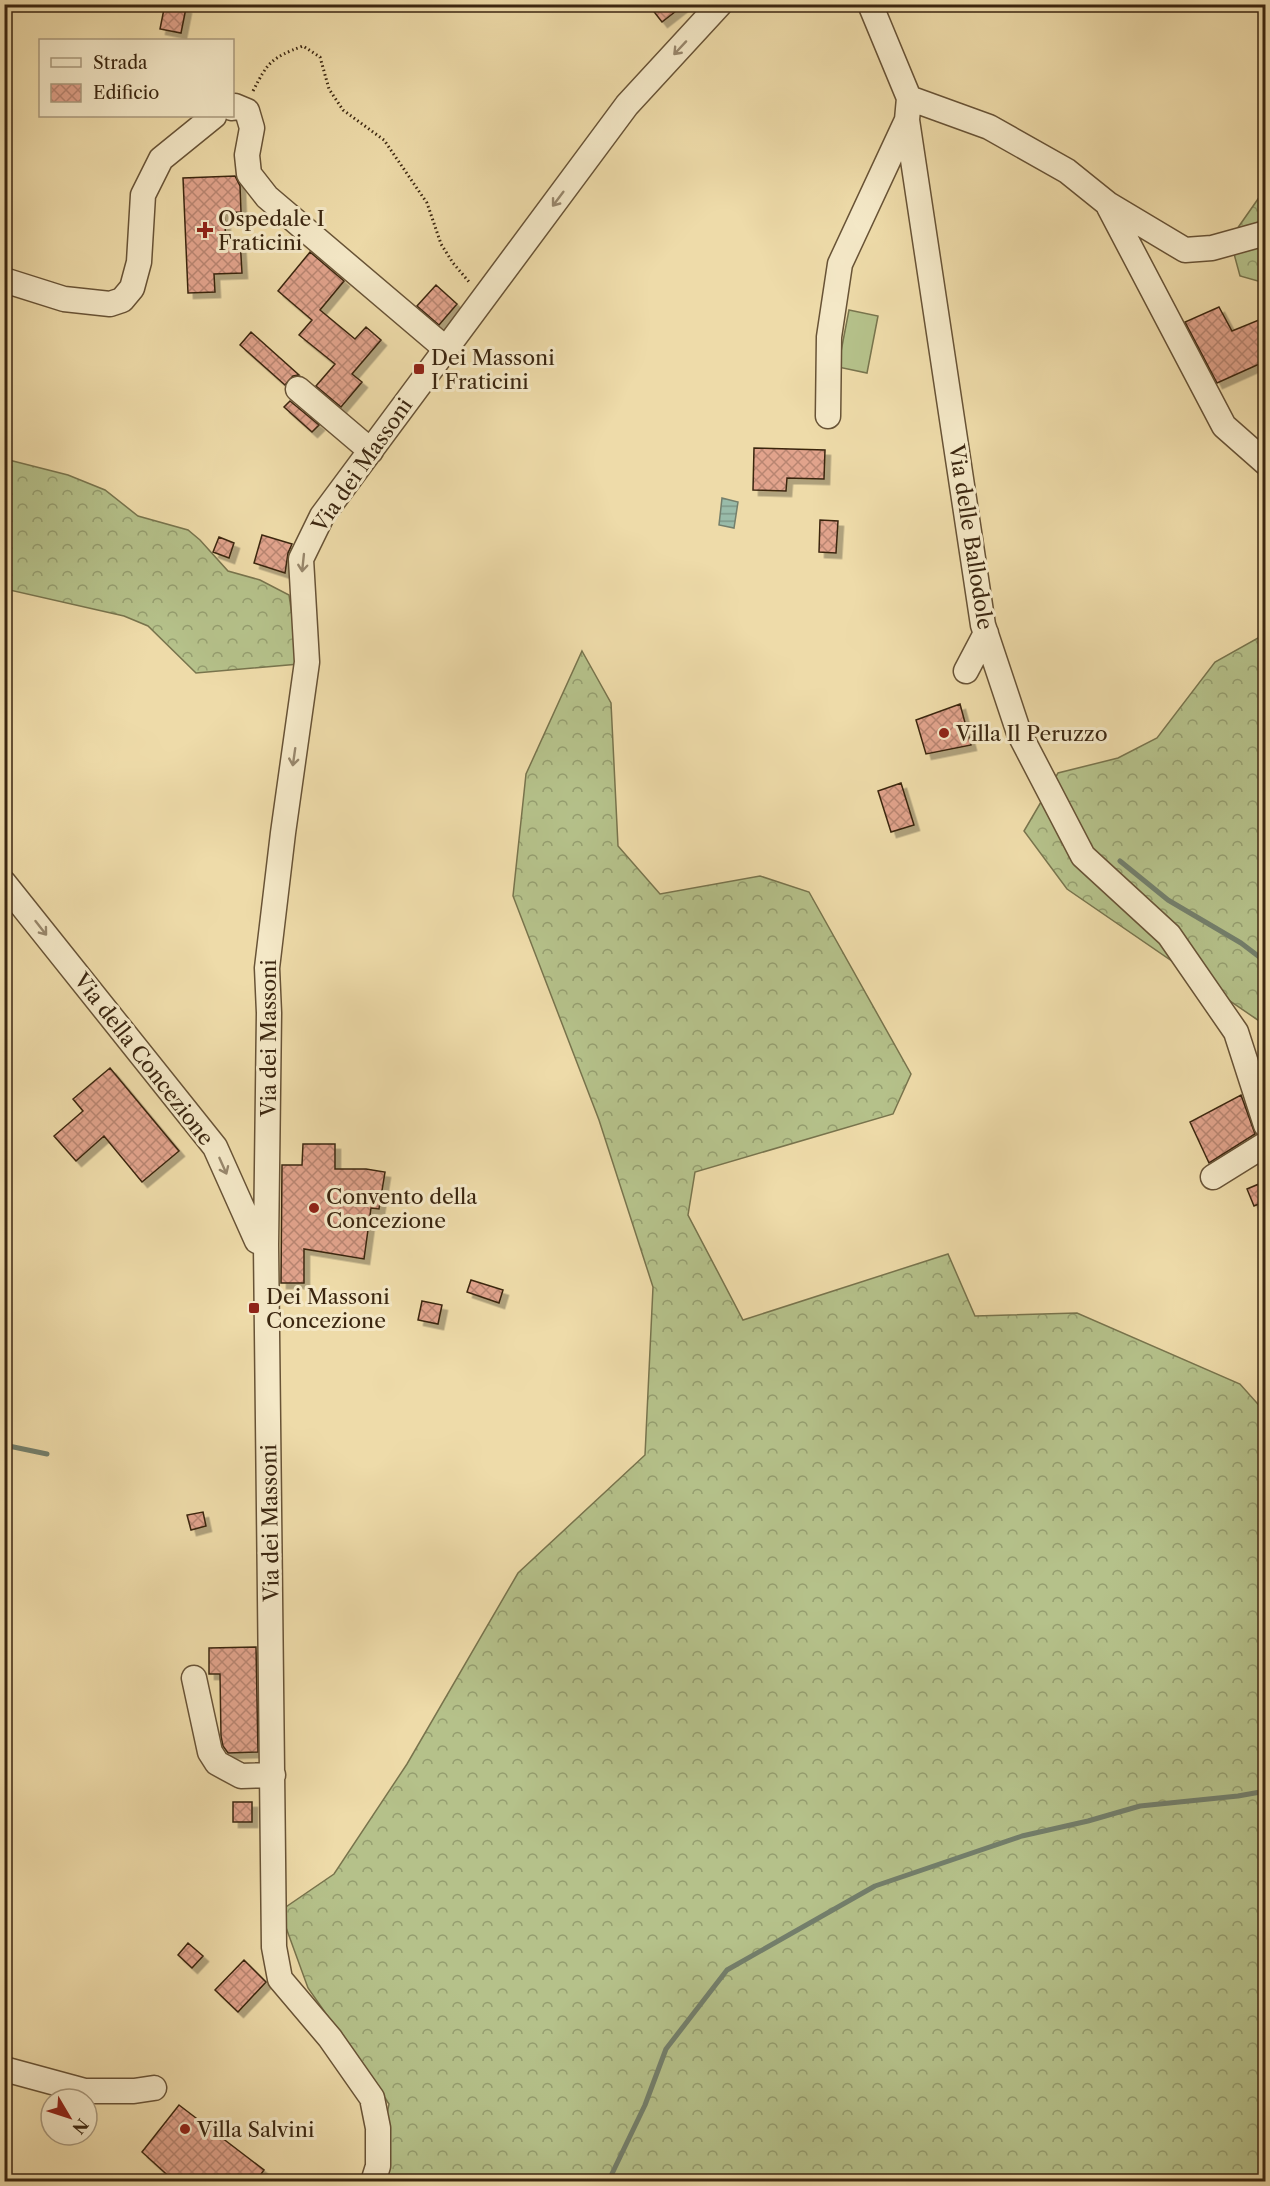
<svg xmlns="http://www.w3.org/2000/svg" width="1270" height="2186" viewBox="0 0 1270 2186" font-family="'Libre Caslon Text',serif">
<defs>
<pattern id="forest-crowns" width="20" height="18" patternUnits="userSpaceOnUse" patternTransform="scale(1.5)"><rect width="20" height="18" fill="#b5c18a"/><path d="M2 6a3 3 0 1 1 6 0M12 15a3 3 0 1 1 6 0" fill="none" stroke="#949d6f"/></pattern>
<pattern id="water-rules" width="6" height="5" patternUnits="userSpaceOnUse" patternTransform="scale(1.5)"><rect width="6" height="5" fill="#99bba9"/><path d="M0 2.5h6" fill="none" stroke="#7e9888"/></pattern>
<pattern id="building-cross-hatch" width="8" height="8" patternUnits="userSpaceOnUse" patternTransform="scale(1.5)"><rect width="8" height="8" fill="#e1a38c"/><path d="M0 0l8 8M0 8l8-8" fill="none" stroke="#b88571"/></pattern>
<filter id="shadow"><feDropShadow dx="5.5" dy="5.5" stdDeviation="0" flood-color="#0004"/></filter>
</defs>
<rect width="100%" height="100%" fill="#eedba9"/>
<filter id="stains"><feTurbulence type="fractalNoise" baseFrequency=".00333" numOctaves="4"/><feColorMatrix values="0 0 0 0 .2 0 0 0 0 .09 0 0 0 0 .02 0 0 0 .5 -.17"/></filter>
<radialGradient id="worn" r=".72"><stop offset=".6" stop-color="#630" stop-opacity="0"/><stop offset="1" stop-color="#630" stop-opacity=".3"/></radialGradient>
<path fill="#b5c18a" stroke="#78744d" stroke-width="1.5" d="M849,310l29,6 -11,57 -29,-6z"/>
<path fill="url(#forest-crowns)" stroke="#78744d" stroke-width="1.5" d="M1265,189v94l-25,-7 -10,-37z
M5,459l63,16 37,15 33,26 50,14 12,10 28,31 32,9 29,15 10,69 -103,9 -48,-47 -24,-10 -119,-27z
M1265,634v391l-198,-136 -43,-58 34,-58 60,-15 39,-20 58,-76z
M582,651l29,52 7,143 42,48 100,-18 49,16 102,182 -18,40 -198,58 -7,43 55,105 205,-66 27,62 102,-3 163,71 25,28v769h-891l15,-77 -81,-116 -28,-77 54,-37 73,-110 111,-191 127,-118 8,-168 -54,-167 -86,-224 13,-122z"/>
<path fill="url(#water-rules)" stroke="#737f6c" stroke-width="1.5" d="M722,498l16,4 -4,26 -15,-3z"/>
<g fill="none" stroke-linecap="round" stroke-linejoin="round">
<path stroke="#737f6c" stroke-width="5" d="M1120,861l48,39 73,43 25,19
M4,1445l43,9
M608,2182l37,-77 21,-56 61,-79 148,-84 147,-50 66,-15 52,-15 98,-10 28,-5"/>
</g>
<path fill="url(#building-cross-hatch)" stroke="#3b2610" stroke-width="1.5" filter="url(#shadow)" d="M165,4l21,4 -5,25 -21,-4z
M648,4h37l-23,18z
M235,176l5,10 1,26 -17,1 2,27 14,-1 2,34 -28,1 1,18 -27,1 -5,-115z
M310,252l34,29 -24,29 35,29 11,-12 15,13 -29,34 10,8 -21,25 -25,-21 19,-22 -36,-29 13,-15 -34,-29z
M436,285l21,19 -18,21 -22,-19z
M1219,307l13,24 34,-14v44l-49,22 -32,-61z
M251,332l48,43 -6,1 -8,9 -45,-40z
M290,401l29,24 -7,7 -28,-25z
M754,448l71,2 -1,29 -37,-1 -1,13 -33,-1z
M820,520l18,1 -2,32 -17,-1z
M262,535l30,9 -4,9 -3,20 -31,-10z
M219,537l15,6 -5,15 -16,-6z
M960,704l11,41 -45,9 -10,-34z
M901,783l13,42 -23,7 -13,-41z
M110,1068l69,83 -37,31 -38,-46 -28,25 -22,-25 29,-25 -10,-12z
M1241,1095l14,39 -46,29 -19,-41z
M303,1144h32v25h31l19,3 -6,37 -8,-1 -7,51 -60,-10v34h-23l1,-118h20z
M1266,1181v20l-12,5 -7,-17z
M471,1280l32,10 -4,13 -32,-11z
M422,1301l20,4 -4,19 -20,-4z
M203,1512l3,14 -15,4 -4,-15z
M256,1647l2,105 -30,1 -5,-7 -2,-10 -1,-62h-11v-26z
M233,1802h19v20h-19z
M188,1943l15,13 -11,12 -14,-13z
M244,1960l22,22 -28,30 -23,-22z
M179,2105l85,65 -8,11h-82l-32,-29z"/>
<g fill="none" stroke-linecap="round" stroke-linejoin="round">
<g stroke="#685336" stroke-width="27">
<path id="minor" d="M870,4l39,94 -2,22 76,505 36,108 64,123 86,79 67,97 30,93
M909,98l80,29 78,44 41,33 77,46 27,-2 54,-15
M232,108l3,-2 12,5 5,17 -5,27 2,19 18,23 179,152
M1109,207l115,219 42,37
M4,280l60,19 46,5 12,-4 10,-12 7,-26 4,-67 18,-36 53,-43
M298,389l73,62
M828,416l1,-79 11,-73 67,-144
M966,671l20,-38
M4,883l211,264 42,94 9,4
M1213,1177l53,-33
M194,1678l16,74 7,11 24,13 32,-1
M4,2069l81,22h49l20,-3
M373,2182l5,-16v-38l-6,-30 -42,-60 -50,-59 -6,-32 -8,-702 3,-232 -2,-45 16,-135 24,-171 -6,-103 21,-43 305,-411 93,-101"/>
</g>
<path stroke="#3b2610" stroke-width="3" stroke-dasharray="1.5 3" stroke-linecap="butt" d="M253,91c15,-29 18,-33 50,-45l17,11 9,32 14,21 41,30 43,63 14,41 12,19 17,20"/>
<use href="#minor" stroke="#f4e8c7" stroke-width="24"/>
</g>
<defs><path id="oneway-shaft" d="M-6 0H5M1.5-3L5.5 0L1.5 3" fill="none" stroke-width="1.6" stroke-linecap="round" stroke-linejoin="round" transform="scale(1.5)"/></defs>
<g stroke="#98876c">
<use href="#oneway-shaft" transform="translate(680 48) rotate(133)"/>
<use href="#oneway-shaft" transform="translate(558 199) rotate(127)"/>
<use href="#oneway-shaft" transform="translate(303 563) rotate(96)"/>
<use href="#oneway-shaft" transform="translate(294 757) rotate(98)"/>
<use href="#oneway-shaft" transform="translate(41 928) rotate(52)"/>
<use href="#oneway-shaft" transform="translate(223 1166) rotate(66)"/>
</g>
<g fill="#8f2418" stroke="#f4e8c7" stroke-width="2">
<path d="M202 221h6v6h6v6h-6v6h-6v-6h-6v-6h6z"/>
<rect x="413" y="363" width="12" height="12" rx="3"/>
<circle cx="944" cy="733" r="6"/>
<circle cx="314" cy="1208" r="6"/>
<rect x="248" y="1302" width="12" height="12" rx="3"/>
<circle cx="185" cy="2129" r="6"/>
</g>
<g text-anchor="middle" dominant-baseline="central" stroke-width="6" stroke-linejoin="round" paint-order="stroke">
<g font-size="21" fill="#3b2610" stroke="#f4e8c7" text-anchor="start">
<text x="218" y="218">Ospedale I<tspan x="218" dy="24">Fraticini</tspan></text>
<text x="431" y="357">Dei Massoni<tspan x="431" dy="24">I Fraticini</tspan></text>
<text x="956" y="733">Villa Il Peruzzo</text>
<text x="326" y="1196">Convento della<tspan x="326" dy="24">Concezione</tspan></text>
<text x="266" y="1296">Dei Massoni<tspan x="266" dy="24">Concezione</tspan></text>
<text x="197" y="2129">Villa Salvini</text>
</g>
<g font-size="21" fill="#3b2610" stroke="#f4e8c7">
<text transform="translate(362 465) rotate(-55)">Via dei Massoni</text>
<text transform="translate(971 537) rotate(81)">Via delle Ballodole</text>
<text transform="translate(268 1038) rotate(-90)">Via dei Massoni</text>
<text transform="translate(144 1059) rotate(52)">Via della Concezione</text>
<text transform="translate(270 1523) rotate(-91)">Via dei Massoni</text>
</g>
</g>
<rect width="1270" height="2186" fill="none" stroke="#eedba9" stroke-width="24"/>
<rect x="6" y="6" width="1258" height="2174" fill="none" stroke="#3b2610" stroke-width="3"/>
<rect x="12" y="12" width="1246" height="2162" fill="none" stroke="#3b2610" stroke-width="1.5"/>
<rect x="39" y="39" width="195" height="78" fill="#f4e8c7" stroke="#aa9a7e" stroke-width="1.5"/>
<rect x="51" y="58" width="30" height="9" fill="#f4e8c7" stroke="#aa9a7e" stroke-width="1.5"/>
<text x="93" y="69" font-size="18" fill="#3b2610">Strada</text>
<rect x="51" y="84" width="30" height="18" fill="url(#building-cross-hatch)" stroke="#aa9a7e" stroke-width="1.5"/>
<text x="93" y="99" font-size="18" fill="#3b2610">Edificio</text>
<g transform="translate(69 2117) rotate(129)"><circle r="28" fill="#f4e8c7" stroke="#aa9a7e" stroke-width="1.5"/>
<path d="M0-4.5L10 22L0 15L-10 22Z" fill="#8f2418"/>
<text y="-9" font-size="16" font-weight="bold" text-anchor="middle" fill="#3b2610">N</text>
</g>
<rect width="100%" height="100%" filter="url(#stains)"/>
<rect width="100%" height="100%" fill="url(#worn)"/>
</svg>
